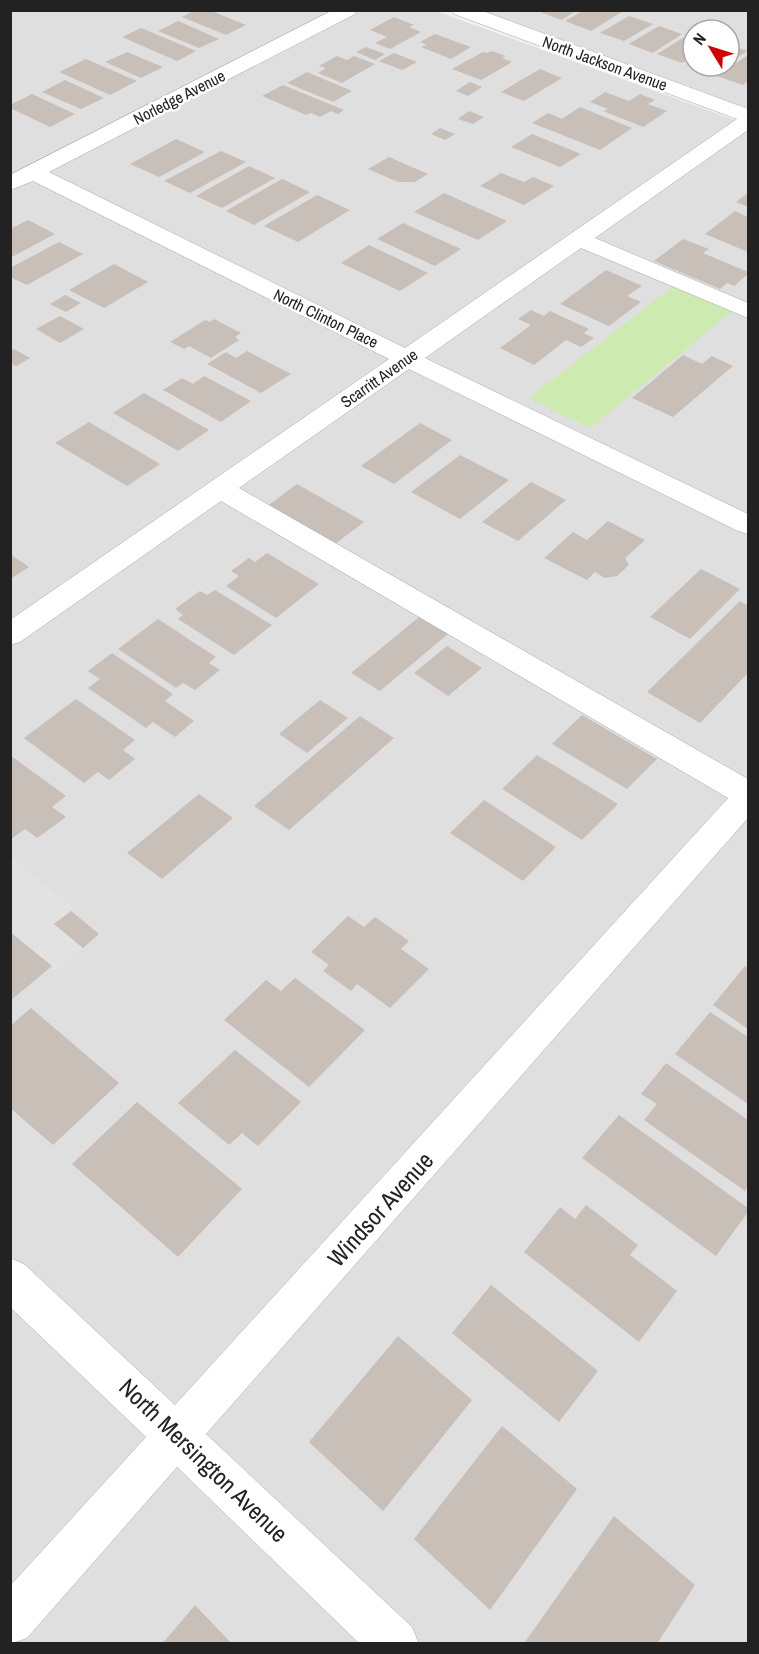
<svg xmlns="http://www.w3.org/2000/svg" width="759" height="1654" viewBox="0 0 759 1654" font-family="'Archivo Narrow',sans-serif">
<rect width="100%" height="100%" fill="#f2efe9"/>
<path fill="#e0dfdf" fill-rule="evenodd" d="M11,11h425l312,114v1518l-737,1z
M479,11h269v97zM693,30h36v36h-36z"/>
<path fill="#cdebb0" d="M676,284l59,25 -145,119 -61,-30z"/>
<path fill="#e2e2e2" d="M10,857l64,51 -20,16 29,24 -27,22 -45,-38z"/>
<path fill="#c7bfb8" d="M195,10h14l37,15 -20,10 -44,-18z
M542,10h35l-15,10 -22,-8z
M584,10h41l-34,21 -26,-10z
M629,16l24,8 -29,17 -24,-8z
M394,17l20,8 -5,2 12,5 -31,17 -15,-6 12,-6 -17,-7z
M178,21l41,18 -20,9 -41,-17z
M659,26l23,8 -29,19 -24,-9z
M141,28l55,23 -19,10 -55,-24z
M435,34l36,13 -20,12 -30,-12 6,-2 -7,-3z
M686,36l7,2v18l-11,7 -25,-9z
M729,44l18,7 -18,12z
M366,47l19,7 -10,6 -19,-8z
M492,51l14,5 -4,2 10,4 -31,18 -29,-11 31,-17 4,1z
M127,52l36,15 -22,11 -36,-16z
M394,53l23,9 -15,8 -23,-9z
M748,55v26l-5,4 -26,-9z
M337,56l10,4 7,-4 21,8 -33,19 -24,-10 8,-5 -7,-2z
M86,59l51,22 -27,14 -51,-23z
M693,62v4h31l-12,8 -25,-9z
M540,69l22,9 -38,23 -23,-9z
M307,72l45,19 -19,11 -46,-19z
M65,80l39,18 -23,11 -39,-17z
M470,82l12,5 -14,9 -12,-5z
M283,85l61,25 -6,4 -7,-3 -11,6 -9,-4 -5,2 -44,-19z
M605,92l24,9 11,-7 15,6 -7,4 19,7 -24,16 -40,-16 5,-2 -18,-7z
M32,94l43,20 -25,13 -40,-19v-3z
M580,107l52,21 -32,22 -68,-27 16,-10 14,6z
M469,111l15,6 -11,7 -15,-5z
M440,128l15,6 -10,6 -14,-6z
M532,134l49,20 -21,13 -49,-20z
M176,139l29,13 -46,25 -29,-13z
M221,151l25,11 -56,31 -26,-12z
M389,157l39,17 -13,8h-17l-30,-13z
M249,166l26,12 -53,30 -26,-12z
M501,173l23,9 9,-5 21,9 -30,19 -44,-19z
M282,179l28,13 -56,33 -28,-14z
M444,193l63,28 -29,19 -64,-28z
M748,193v14l-12,-5z
M317,195l33,15 -52,32 -34,-16z
M735,211l13,6v35l-43,-18z
M28,220l27,14 -45,24v-29z
M403,223l58,26 -26,17 -58,-27z
M683,239l26,10 -6,4 45,19v2l-14,12 -7,-3 -7,6 -66,-28z
M59,242l24,12 -56,31 -17,-8v-9z
M369,245l59,28 -28,18 -59,-28z
M114,264l34,18 -44,26 -35,-18z
M606,270l36,16 -15,10 14,6 -32,24 -49,-22z
M65,295l16,8 -15,9 -16,-8z
M531,310l13,6 6,-5 39,18 -5,4 10,5 -13,9 -15,-7 -32,25 -34,-17 31,-23 -13,-6z
M60,316l24,13 -24,14 -24,-14z
M214,319l27,14 -6,4 4,3 -28,18 -22,-12 -5,3 -14,-7 35,-22 5,2z
M14,349l16,9 -14,8 -6,-3v-12z
M247,351l44,23 -30,19 -54,-29 19,-12 10,6z
M683,355l19,9 10,-8 21,10 -60,51 -41,-19z
M204,376l47,25 -30,21 -58,-32 19,-12 11,6z
M144,393l65,37 -31,21 -65,-38z
M89,422l71,42 -33,22 -72,-43z
M420,423l32,17 -58,44 -33,-18z
M460,455l49,25 -49,39 -49,-27z
M531,482l35,18 -48,41 -36,-19z
M297,484l67,38 -29,22 -66,-39z
M608,521l37,19 -20,18 4,7 -12,11 -12,2 -10,-6 -8,8 -43,-22 29,-26 14,8z
M267,553l52,31 -43,34 -50,-32 13,-10 -8,-5 18,-13 6,4z
M10,554l19,13 -19,12z
M701,569l39,20 -50,50 -40,-22z
M215,590l57,35 -38,30 -56,-36 5,-4 -8,-6 25,-18 7,4z
M740,601l8,5v67l-48,50 -53,-31z
M419,617l29,17 -68,57 -29,-18z
M158,619l58,38 -7,6 11,7 -25,20 -12,-7 -7,5 -58,-39z
M447,646l35,22 -34,28 -34,-23z
M112,653l61,41 -8,7 29,20 -19,16 -22,-15 -7,6 -58,-40 12,-9 -12,-8z
M76,699l59,41 -12,10 12,9 -26,21 -11,-8 -14,11 -60,-45z
M320,700l28,18 -41,35 -28,-19z
M582,715l75,44 -30,30 -75,-45z
M360,716l34,22 -105,92 -35,-24z
M10,755l56,41 -14,11 14,10 -29,21 -12,-9 -15,11z
M537,755l81,49 -36,36 -80,-51z
M199,794l34,24 -71,61 -35,-26z
M484,800l72,47 -33,34 -73,-48z
M71,911l28,23 -16,14 -29,-24z
M348,916l16,11 11,-10 34,24 -8,8 28,20 -39,39 -33,-24 -6,7 -28,-20 6,-6 -18,-13z
M10,932l42,34 -42,35z
M745,966l3,2v61l-35,-24z
M295,978l70,52 -56,57 -85,-67 42,-40 15,11z
M31,1008l88,75 -66,62 -43,-37v-82z
M710,1012l38,25v67l-73,-50z
M235,1050l66,52 -43,44 -16,-13 -13,12 -51,-42z
M666,1063l82,57v66l-3,5 -101,-71 13,-16 -16,-10z
M137,1102l105,87 -64,68 -106,-93z
M619,1115l129,93v4l-32,44 -134,-98z
M586,1205l52,40 -8,10 47,36 -38,51 -115,-90 36,-45 15,12z
M491,1285l107,86 -39,51 -107,-89z
M398,1336l74,64 -89,111 -74,-69z
M502,1426l75,63 -87,121 -76,-71z
M614,1516l81,69 -38,59h-130l-2,-2z
M195,1605l37,39h-70z"/>
<g fill="none" stroke-linecap="round" stroke-linejoin="round">
<g stroke="#a9a9a9" stroke-width="1">
<path id="minor" d="M333,10h24l-2,4 -306,158 356,176 332,-229 -283,-105 -2,-4h28l268,99v21l-153,108 153,65v15l-167,-70 -156,110 323,156v20l-10,-3 -329,-162 -170,119 509,291v39l-542,616 206,193 7,17h-59l-183,-177 -150,171 -17,6v-58l136,-149 -136,-130v-49l14,6 151,141 553,-607 -507,-297 -201,141 -10,3v-25l379,-261 -356,-178 -23,9v-15z"/>
</g>
<use href="#minor" fill="#fff" fill-rule="evenodd"/>
</g>
<g text-anchor="middle" dominant-baseline="central" stroke-width="5" stroke-linejoin="round" paint-order="stroke">
<g font-size="16" fill="#222" stroke="#fff">
<text transform="translate(605 63) rotate(20)">North Jackson Avenue</text>
<text transform="translate(179 97) rotate(-27)">Norledge Avenue</text>
<text transform="translate(326 318) rotate(26)">North Clinton Place</text>
<text transform="translate(379 378) rotate(-35)">Scarritt Avenue</text>
</g>
<g font-size="24" fill="#222" stroke="#fff">
<text transform="translate(380 1209) rotate(-48)">Windsor Avenue</text>
<text transform="translate(204 1460) rotate(44)">North Mersington Avenue</text>
</g>
</g>
<rect width="759" height="1654" fill="none" stroke="#222222" stroke-width="24"/>
<g transform="translate(711 48) rotate(308)"><circle r="28" fill="#ffffff" stroke="#a7a7a7" stroke-width="1.5"/>
<path d="M0-4.5L10 22L0 15L-10 22Z" fill="#d40000"/>
<text y="-9" font-size="16" font-weight="bold" text-anchor="middle" fill="#222222">N</text>
</g>
</svg>
